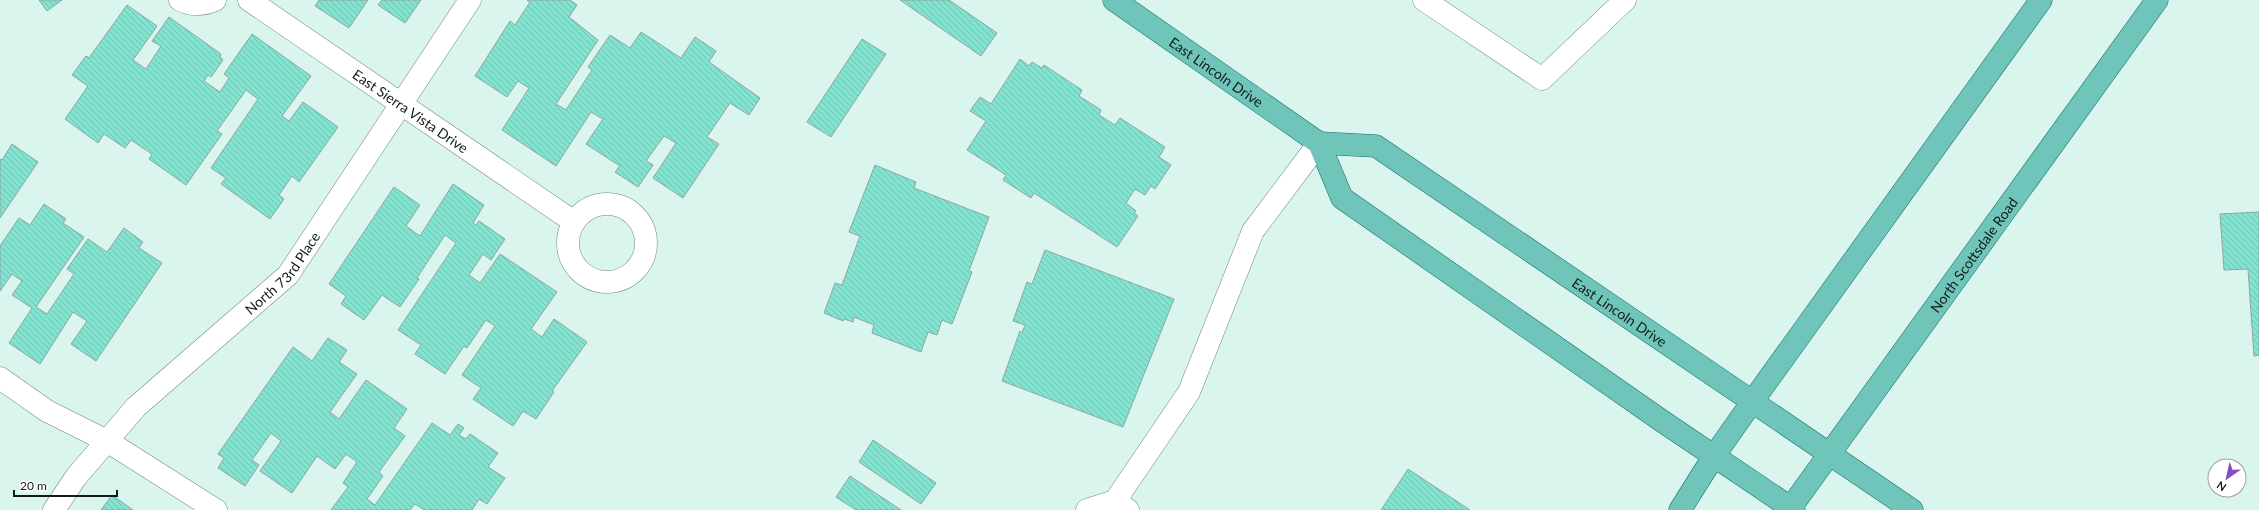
<svg xmlns="http://www.w3.org/2000/svg" width="2259" height="510" viewBox="0 0 2259 510" font-family="Lato,sans-serif">
<defs>
<pattern id="building-back-hatch" width="6" height="6" patternUnits="userSpaceOnUse"><rect width="6" height="6" fill="#80e4d1"/><path d="M-1 5l2 2M0 0l6 6M5-1l2 2" fill="none" stroke="#6ec3b3"/></pattern>
</defs>
<rect width="100%" height="100%" fill="#daf4ee"/>
<path fill="url(#building-back-hatch)" stroke="#8ea6a1" d="M39,0h23l-15,11z
M319,0h49l-19,28 -34,-22z
M382,0h39l-16,23 -27,-18z
M527,0h43l7,5 -8,12 29,23 -42,64 10,6 26,-40 -4,-3 22,-32 20,13 11,-16 40,26 14,-21 21,14 -7,11 51,36 -11,17 -19,-12 -23,34 12,7 -36,54 -30,-20 23,-35 -12,-7 -18,25 7,4 -15,22 -23,-15 5,-6 -34,-22 17,-25 -12,-7 -35,54 -54,-36 27,-42 -11,-7 -11,16 -32,-21 35,-55 5,4 15,-23z
M900,0h49l48,33 -16,23z
M127,5l30,21 -24,34 13,9 15,-23 -9,-5 17,-24 52,37 -1,3 3,3 -12,17 -3,-2 -4,6 16,11 9,-14 -5,-4 28,-40 59,42 -29,40 7,5 14,-19 35,25 -39,55 -7,-6 -13,19 5,4 -14,20 -49,-35 5,-6 -15,-10 47,-69 -12,-9 -29,41 5,3 -36,51 -37,-26 3,-5 -21,-14 -6,8 -21,-14 -6,9 -33,-24 23,-33 -16,-11 14,-19 3,2z
M862,39l24,15 -55,83 -24,-15z
M1020,59l9,7 3,-4 10,6 2,-3 38,25 -3,6 22,14 -2,5 16,10 5,-7 45,29 -6,10 12,8 -16,24 -4,-3 -6,9 -10,-6 -9,14 10,8 -2,2 4,3 -21,31 -83,-54 -3,5 -28,-18 3,-5 -39,-25 19,-29 -16,-10 10,-14 11,7z
M12,144l26,18 -38,56v-59l2,1z
M875,165l41,17 -2,6 75,29 -20,54 3,1 -20,52 -10,-4 -5,15 -9,-3 -7,20 -49,-19 2,-8 -20,-8 -1,5 -9,-3 -1,2 -19,-8 11,-30 7,2 18,-49 -11,-4z
M453,184l31,21 -11,18 3,2 3,-4 26,18 -14,21 -8,-6 -14,21 11,8 20,-29 57,38 -26,37 11,8 12,-18 33,23 -35,49 2,1 -18,27 -13,-8 -10,15 -40,-27 8,-11 -19,-13 33,-49 -9,-6 -19,28 -3,-2 -19,28 -30,-20 6,-9 -23,-15 58,-87 -11,-8 -28,43 2,1 -19,28 -18,-12 -18,25 -23,-16 5,-8 -17,-12 65,-97 26,18 -14,21 14,10z
M44,204l22,15 -3,4 21,14 -48,70 11,7 27,-40 -7,-5 21,-30 19,13 17,-24 19,14 -4,6 23,15 -66,98 -25,-17 16,-23 -14,-9 -33,52 -31,-21 23,-35 -20,-13 10,-14 -10,-7 -12,17v-45l19,-28 11,7z
M2259,212v143l-5,1 -6,-87 -24,1 -4,-56z
M1045,250l129,49 -51,128 -121,-46 18,-50 2,2 3,-8 -12,-4 14,-39 5,2z
M328,338l19,12 -8,12 18,12 -27,38 9,7 27,-39 41,29 -13,19 11,8 -26,36 4,4 -16,23 8,6 57,-82 18,12 8,-11 6,4 -5,7 7,4 4,-5 28,19 -10,14 17,11 -18,26 -8,-5 -7,11h-48l-9,-6 -5,6h-79l17,-23 -5,-4 14,-21 -11,-8 -11,15 -18,-13 -25,37 -32,-22 21,-30 -10,-8 -19,27 7,5 -14,21 -27,-18 6,-10 -6,-4 75,-107 19,14z
M873,440l63,43 -15,21 -62,-42z
M1408,469l62,41h-89z
M850,476l51,34h-45l-20,-13z
M112,495l21,15h-32z"/>
<g fill="none" stroke-linecap="round" stroke-linejoin="round">
<g stroke="#728a85" stroke-width="23">
<g id="minor">
<path d="M180,0c11,6 25,5 35,0"/>
<path id="s1" d="M249,0l325,222"/>
<path d="M1424,0l118,79 83,-79"/>
<circle cx="607" cy="243" r="39"/>
<path d="M0,378l47,33 60,30 109,69"/>
<path id="s2" d="M54,510l22,-33 60,-70 152,-132 182,-275"/>
<path d="M1087,510l28,-9 1,9"/>
<path d="M1128,510l-13,-9 74,-109 64,-161 66,-88"/>
</g>
</g>
<g stroke="#107064" stroke-width="23">
<g id="major">
<path id="s3" d="M1114,0l205,143 23,55 320,223 132,89"/>
<path id="s4" d="M1319,143l57,3 536,364"/>
<path d="M1680,510l34,-54 38,-54 289,-402"/>
<path id="s5" d="M1789,510l368,-510"/>
</g>
</g>
<use href="#minor" stroke="#fff" stroke-width="22"/>
<use href="#major" stroke="#70c5ba" stroke-width="22"/>
</g>
<g text-anchor="middle" dominant-baseline="central" stroke-width="3" stroke-linejoin="round" paint-order="stroke">
<g font-size="14" fill="#111b19" stroke="#fff">
<text stroke="none"><textPath href="#s3" startOffset="125">East Lincoln Drive</textPath></text>
<text stroke="none"><textPath href="#s1" startOffset="196">East Sierra Vista Drive</textPath></text>
<text stroke="none"><textPath href="#s5" startOffset="315">North Scottsdale Road</textPath></text>
<text stroke="none"><textPath href="#s2" startOffset="331">North 73rd Place</textPath></text>
<text stroke="none"><textPath href="#s4" startOffset="352">East Lincoln Drive</textPath></text>
</g>
</g>
<g transform="translate(2227 478) rotate(214)"><circle r="19" fill="#ffffff" stroke="#a0a4a3"/>
<path d="M0-3L7 15L0 10L-7 15Z" fill="#894cc2"/>
<text y="-6" font-size="11" font-weight="bold" text-anchor="middle" fill="#111b19">N</text>
</g>
<path d="M14 490v6h103v-6" fill="none" stroke="#111b19" stroke-width="2"/>
<text x="20" y="490" font-size="12" fill="#111b19" stroke="#ffffff" stroke-width="3" paint-order="stroke">20 m</text>
</svg>
